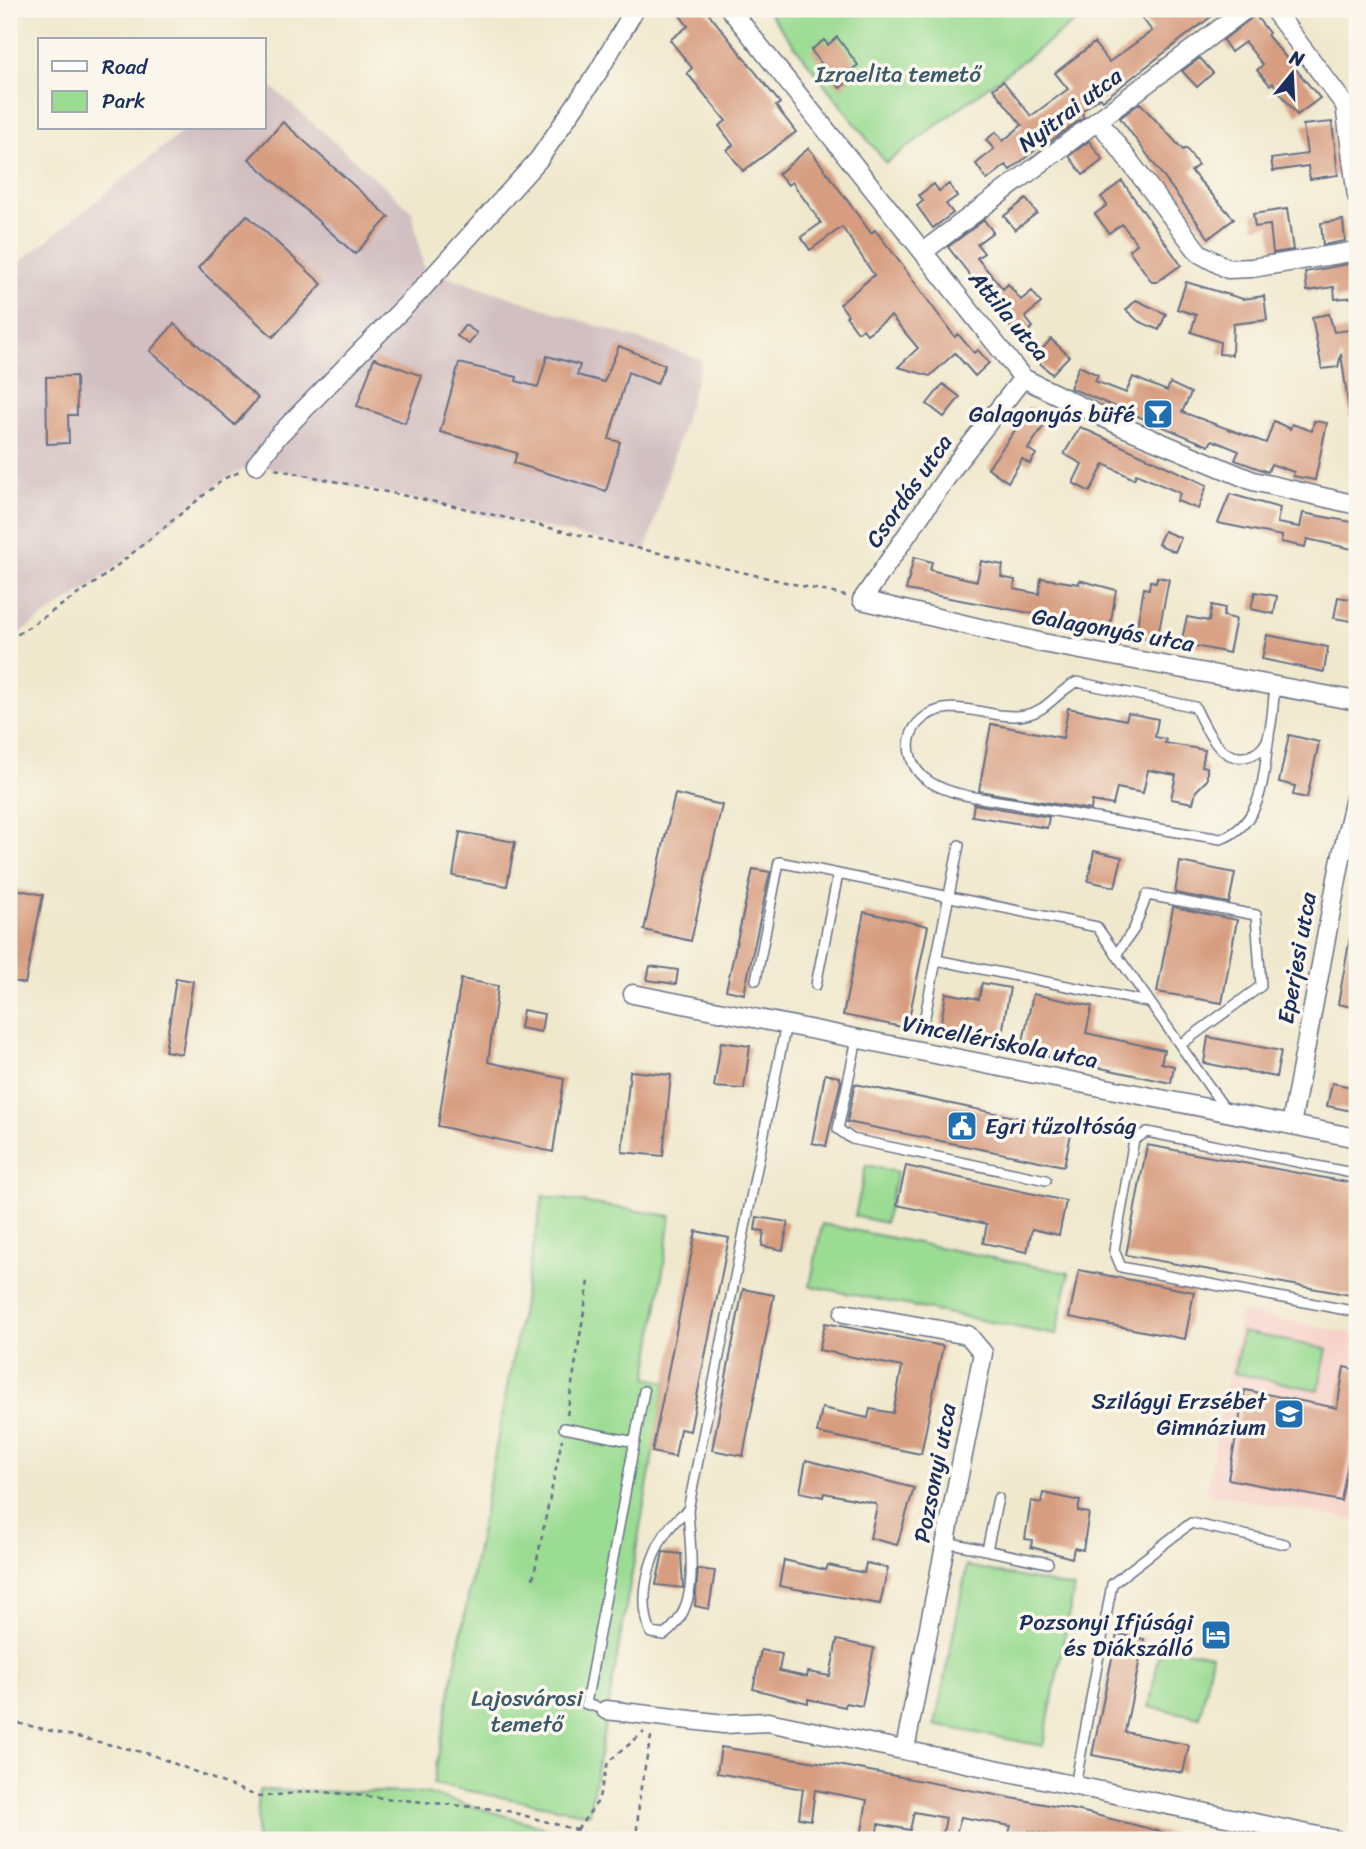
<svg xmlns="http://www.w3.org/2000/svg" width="1366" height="1849" viewBox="0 0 1366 1849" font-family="Sriracha,sans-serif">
<rect width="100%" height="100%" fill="#fbf7ec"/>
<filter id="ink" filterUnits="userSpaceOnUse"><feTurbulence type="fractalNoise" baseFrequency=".0143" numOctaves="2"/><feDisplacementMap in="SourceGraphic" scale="14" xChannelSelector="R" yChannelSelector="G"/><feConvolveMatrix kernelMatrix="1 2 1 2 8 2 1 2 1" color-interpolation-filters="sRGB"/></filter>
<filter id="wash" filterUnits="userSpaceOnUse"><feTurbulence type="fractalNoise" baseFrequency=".00686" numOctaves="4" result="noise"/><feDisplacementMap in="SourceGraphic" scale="28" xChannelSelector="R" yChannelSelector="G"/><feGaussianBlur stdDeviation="1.57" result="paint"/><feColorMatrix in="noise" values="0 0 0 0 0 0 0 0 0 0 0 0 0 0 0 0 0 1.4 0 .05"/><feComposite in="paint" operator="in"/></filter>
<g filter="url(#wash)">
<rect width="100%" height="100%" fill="#f0e8cd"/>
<path fill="#f7d1c9" d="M1241,1312l116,22v187l-151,-28z"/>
<path fill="#d2bfc1" d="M273,88l139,123 12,58 278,91 -56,190 -390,-85 -31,13 -127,103 -89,59v-369l178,-143h77v-39z"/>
<path fill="#9bdc93" stroke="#5b8678" stroke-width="2" d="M766,9h326l-206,154z
M866,1165l31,7 -12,51 -30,-7z
M543,1196l128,20 -24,162 19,4 -77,432 -156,-30z
M822,1224l247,49 -13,62 -246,-49z
M1242,1332l85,17 -9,41 -84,-17z
M967,1566l107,22 -31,158 -108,-21z
M1161,1645l51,10 -12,62 -51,-10z
M259,1790l167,3 163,47h-333z"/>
<g id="blocks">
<path fill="#d79d80" d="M675,9h30l75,94 -4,3 20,26 -53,39 -16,-21 6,-5 -14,-19 7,-5 -39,-48 5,-5 -22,-28 18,-14z
M1135,9h32l6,7 10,-7h38l-118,91 -3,-3 -19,15 3,5 -36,26 -1,-2 -37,29 -4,-5 -19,15 -11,-16 18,-15 -8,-9 10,-8 7,9 19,-16 -29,-36 10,-8 28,35 37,-27 -13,-16 39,-30 15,19 43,-31z
M1255,15l14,18 -2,2 53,63 -23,17 -24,-32 -3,2 -13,-15 6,-5 -18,-23 -14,10 -8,-12z
M837,37l21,28 -8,6 5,5 -15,12 -29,-38 13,-10 4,5z
M1200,58l13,15 -16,14 -15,-16z
M1140,103l43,47 3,-2 12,17 -7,6 43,48 -25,19 -89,-120z
M283,122l106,95 -34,37 -106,-95z
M1332,122l6,53 -28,4 -2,-13 -35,5 -2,-12 36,-5 -4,-29z
M1089,141l14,19 -20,15 -14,-19z
M809,148l62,85 4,-3 15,19 65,88 3,-3 16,19 4,-3 11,13 -14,13 -20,-23 -25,23 -32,-9 20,-19 -27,-32 -24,18 -4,-5 -5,3 -12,-16 2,-1 -8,-11 34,-29 -32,-48 -32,23 -9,-13 20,-14 -29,-41 -4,3 -10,-11z
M1122,181l59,84 -24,17h-5l-23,-32 8,-6 -15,-20 -13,9 -14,-19 12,-9 -6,-8z
M934,184l5,7 10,-7 8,12 -11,8 7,9 -20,15 -16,-22 6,-5 -4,-6z
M1026,199l11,14 -22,17 -11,-14z
M1287,209l6,41 -20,3 -3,-28 -15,2 -2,-13z
M247,215l75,69 -49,53 -75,-69z
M984,220l9,12 -16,12 7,9 -7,5 26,31 5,-5 13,16 11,-9 9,12 -16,14 8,10 -14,11 -71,-91z
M1343,220l2,21 -22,4 -2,-22z
M1348,264l4,3 4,30 -21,2 -1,-12 -27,4 -2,-19z
M1186,282l57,17 21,-3 3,24 -34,4 -1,31 -13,-1 1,-12 -29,-10 5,-17 -19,-6z
M1136,300l30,14 -7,16 -21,-9 -12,-11z
M1329,314l5,18 23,-3v87l-7,1 -9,-63 -3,13 -16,2 -10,-52z
M174,324l84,74 -23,27 -85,-74z
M465,325l12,8 -8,11 -12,-8z
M1051,339l18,17 -17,18 -18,-16z
M619,346l46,19 -8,19 -29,-12 -19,67 11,3 -14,49 -92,-28 3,-10 -77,-21 19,-69 58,14 -1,4 22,6 9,-31 33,9 -3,10 27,7z
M374,358l48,18 -17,47 -48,-17z
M1079,366l19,9 -3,6 31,12 7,-16 34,14 3,-8 21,10 -9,19 84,31 8,-22 16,8 2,-5 20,7 2,-10 13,2 -12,57 -22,-4 1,-4 -23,-8 -3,8 -33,-12 4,-9 -27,-11 -3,6 -139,-58z
M76,376l1,39h-9l1,28 -22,1 -1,-67z
M943,384l17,13 -16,20 -17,-13z
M1032,407l17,11 -21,31 8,5 -6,10 -8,-5 -14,23 -20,-14z
M1080,427l127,58 -9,24 -21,-8 3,-8 -44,-19 -2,5 -30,-15 -14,28 -17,-9 9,-19 -18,-10z
M1230,494l50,14 -3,15 23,4 3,-14 54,10v27l-50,-11 -2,8 -24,-5 1,-6 -64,-13z
M1164,531l17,7 -6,14 -17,-8z
M914,557l18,5 -2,8 47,11 4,-20 22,4 -2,12 14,3 -1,9 25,5 2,-16 38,6v-4l37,10 -6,38 -204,-38z
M1157,577l12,2 -12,62 -22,-4 9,-49 5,1 1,-8 6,1z
M1255,592l22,4 -3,18 -23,-5z
M1338,597l19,3v22l-23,-4z
M1212,605l13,3 -2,8 13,3 -7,34 -48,-10 6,-26 22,4z
M1267,635l61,12 -4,25 -62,-13z
M1068,708l58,12 2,-7 30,6 -3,18 11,2 -1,4 40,7 -3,16 5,1v13l-11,11 -3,12 -22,-4 5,-24 -28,-5 -5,23 -26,-5 -4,17 -21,-4 -1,9 -112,-19 12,-67 72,14z
M1289,735l30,7 -12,56 -14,-3 2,-9 -16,-4z
M675,794l47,11 -31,136 -47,-11z
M974,804l75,13 -2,11 -75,-12z
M460,832l55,10 -8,44 -54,-10z
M1094,851l28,6 -7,30 -27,-6z
M1180,862l55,11 -6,30 -54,-10z
M753,869l17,3 -26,122 -18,-4z
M16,889l27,6 -18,89 -16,-4v-57z
M1173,907l64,13 -15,83 -65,-11z
M864,912l64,14 -21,102 -64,-13z
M1351,932h6v76l-19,-4z
M650,966l28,4 -2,14 -29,-4z
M176,978l17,3 -11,73 -17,-3z
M461,979l37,7 -10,76 76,17 -11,73 -115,-26z
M982,983l28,5 -10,57 -61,-12 7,-40 33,6z
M1033,994l59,12 -6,27 78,17 -3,13 13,3 -3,17 -150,-32z
M523,1010l21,4 -3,18 -21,-4z
M1208,1037l73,14 -5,26 -72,-14z
M721,1042l29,4 -6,43 -30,-2z
M630,1071l41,4 -8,81 -41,-4z
M825,1074l14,3 2,4 -15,65 -14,-3z
M1332,1083l25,5v24l-30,-6z
M855,1084l217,45 -8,37 -217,-44z
M1147,1145l210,39 -1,112 -230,-41z
M906,1166l160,35 -7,34 -27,-6 -5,23 -44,-9 4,-19 -90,-19z
M757,1217l31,5 -5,28 -21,-4 2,-15 -9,-1z
M696,1231l33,7 -39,193 -10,-2 -5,28 -23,-5z
M1079,1270l115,22 -9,47 -116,-22z
M743,1289l31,6 -31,161 -31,-6z
M825,1323l118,23 -22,108 -104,-21 5,-25 46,10 2,-9 23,4 9,-46 -83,-17z
M1344,1367l13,3v43l-16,88 -113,-22 17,-89 92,18z
M806,1460l108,28 -17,57 -27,-7 7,-32 -3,-3 -50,-10 -1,4 -23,-5z
M1043,1493l37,8 -2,10 11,2 -6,37 -9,-2 -2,10 -41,-11 1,-7 -7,-1 6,-38 10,2z
M663,1552l18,2 2,34 -27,-3z
M784,1560l42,10 2,-5 36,8 2,-10 22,5 -8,36 -101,-18z
M698,1569l17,2 -6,38 -14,-3z
M1117,1634l27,5 -19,93 64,13 -6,28 -91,-18z
M837,1640l37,8 -12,58 -16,-3 -1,4 -37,-8v4l-55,-14 8,-39 21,4 -3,17 28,6 1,-5 22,4z
M721,1747l122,19 237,45 94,24v5h-99l-46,-9v3l-7,-2 -2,8h-13l4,-14 -50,-9 -7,23 -12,-2 4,-20 -32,-6 -4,18 -32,-6 -2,15 -15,-2 6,-37 -52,-10 -4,30 -12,-2 4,-29 -86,-16z"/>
</g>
</g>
<g filter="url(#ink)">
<use href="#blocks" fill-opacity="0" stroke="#667085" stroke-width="2"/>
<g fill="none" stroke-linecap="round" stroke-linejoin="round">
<g stroke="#667085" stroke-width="12">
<path id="lane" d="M1269,736c-6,39 -5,87 -48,103 -68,-11 -136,-22 -204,-35 -27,-5 -63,-7 -87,-22 -19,-11 -29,-40 -12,-59 30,-32 72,-1 107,-8 23,-4 32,-24 52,-33l118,25c11,22 26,60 57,48 9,-4 15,-11 17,-21 4,-15 4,-33 6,-49
M1116,955l18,-26 13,-34 109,20 5,71 -81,59
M936,960l212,42
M756,980l23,-118 59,12
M816,985l22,-111 259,53 128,182
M925,1016l34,-171
M857,1039l-19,90 14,10 194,41
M1357,1174l-210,-42 -13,8 -20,110 7,17 236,45
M564,1428l71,14
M688,1510c-35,25 -53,82 -37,123l13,2c38,-27 26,-84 24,-125l98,-486
M946,1542l102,21
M987,1550l11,-52
M606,1710l-20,-6 58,-313
M1075,1786l37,-202 79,-61 94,21"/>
</g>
<g stroke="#667085" stroke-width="21">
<path id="street" d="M730,9l293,369 98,48 132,55 104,24
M1273,9l72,96 12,5
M1345,105l12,91
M1098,120l101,133 29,16 24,-1 105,-17
M924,251l322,-242
M1023,378l-65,83 -96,139 181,43 314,58
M256,465l21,-28 143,-146 119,-132 59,-87 37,-63
M633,994l724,144
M1291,1125l49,-262 17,-74
M844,1313l124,22 15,18 -78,396
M606,1710l118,14 44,-2 569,118"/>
</g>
<path stroke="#667085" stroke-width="2.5" stroke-dasharray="5 5" stroke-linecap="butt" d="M275,469l175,36 396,91
M9,640l89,-59 127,-103 17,-7
M567,1415l22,-134
M533,1579l29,-140
M9,1721l141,33 109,43 55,-6 190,19 73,20 21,10
M577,1830l21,-29 10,-39 36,-30
M636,1840l4,-48 12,-60"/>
<use href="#lane" stroke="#fff" stroke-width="9"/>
<use href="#street" stroke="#fff" stroke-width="18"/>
</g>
</g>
<defs>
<g id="bar-square" transform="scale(1.575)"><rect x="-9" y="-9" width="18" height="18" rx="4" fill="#1f6fb2" stroke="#fbf7ec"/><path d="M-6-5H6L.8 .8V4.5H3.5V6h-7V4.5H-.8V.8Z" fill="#fff"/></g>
<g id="civic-square" transform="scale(1.575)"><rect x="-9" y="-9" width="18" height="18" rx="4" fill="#1f6fb2" stroke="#fbf7ec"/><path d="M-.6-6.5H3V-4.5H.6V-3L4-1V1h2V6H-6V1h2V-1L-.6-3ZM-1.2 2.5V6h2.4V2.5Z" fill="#fff"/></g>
<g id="school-square" transform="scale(1.575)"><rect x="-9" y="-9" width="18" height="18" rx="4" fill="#1f6fb2" stroke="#fbf7ec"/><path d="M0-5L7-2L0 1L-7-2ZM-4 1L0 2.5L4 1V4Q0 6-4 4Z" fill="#fff"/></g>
<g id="hotel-square" transform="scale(1.575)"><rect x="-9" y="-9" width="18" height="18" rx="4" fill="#1f6fb2" stroke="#fbf7ec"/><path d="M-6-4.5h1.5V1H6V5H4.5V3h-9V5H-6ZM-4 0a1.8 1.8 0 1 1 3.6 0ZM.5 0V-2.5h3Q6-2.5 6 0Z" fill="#fff"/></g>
</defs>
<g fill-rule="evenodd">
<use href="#bar-square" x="1158" y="414"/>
<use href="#civic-square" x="962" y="1126"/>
<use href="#school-square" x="1289" y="1414"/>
<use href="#hotel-square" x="1216" y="1635"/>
</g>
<g text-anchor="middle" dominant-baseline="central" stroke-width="7" stroke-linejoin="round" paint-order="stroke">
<g font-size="23" fill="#3b5a6b" stroke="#fbf7ec">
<text x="898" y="74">Izraelita temető</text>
<text x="527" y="1698">Lajosvárosi<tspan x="527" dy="26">temető</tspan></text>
</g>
<g font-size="23" fill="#1b2f5e" stroke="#fbf7ec">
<text transform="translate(1070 110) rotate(-37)">Nyitrai utca</text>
<text transform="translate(1009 316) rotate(50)">Attila utca</text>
<text transform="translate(909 491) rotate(-55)">Csordás utca</text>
<text transform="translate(1113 630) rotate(10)">Galagonyás utca</text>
<text transform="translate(1297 958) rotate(-80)">Eperjesi utca</text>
<text transform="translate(1000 1042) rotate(11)">Vincellériskola utca</text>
<text transform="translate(935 1473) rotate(-79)">Pozsonyi utca</text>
</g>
<g font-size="23" fill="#1b2f5e" stroke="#fbf7ec" text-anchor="end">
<text x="1135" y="414">Galagonyás büfé</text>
<text x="985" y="1126" text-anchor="start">Egri tűzoltóság</text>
<text x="1266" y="1401">Szilágyi Erzsébet<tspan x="1266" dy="26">Gimnázium</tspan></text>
<text x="1193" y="1622">Pozsonyi Ifjúsági<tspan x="1193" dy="26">és Diákszálló</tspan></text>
</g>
</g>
<rect width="1366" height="1849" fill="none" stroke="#fbf7ec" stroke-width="35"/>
<rect x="38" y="38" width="228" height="91" fill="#fbf7ec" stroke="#a1a7b3" stroke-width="2"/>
<rect x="52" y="61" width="35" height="10" fill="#ffffff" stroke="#a1a7b3" stroke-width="2"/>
<text x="102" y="74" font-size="21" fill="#1b2f5e">Road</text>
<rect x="52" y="91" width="35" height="21" fill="#9bdc93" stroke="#a1a7b3" stroke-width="2"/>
<text x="102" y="108" font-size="21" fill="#1b2f5e">Park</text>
<g transform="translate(1292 74) rotate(18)" stroke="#fbf7ec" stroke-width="5" paint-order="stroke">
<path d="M0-5L12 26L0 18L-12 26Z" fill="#1b2f5e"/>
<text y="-10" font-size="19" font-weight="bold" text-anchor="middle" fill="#1b2f5e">N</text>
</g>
</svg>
